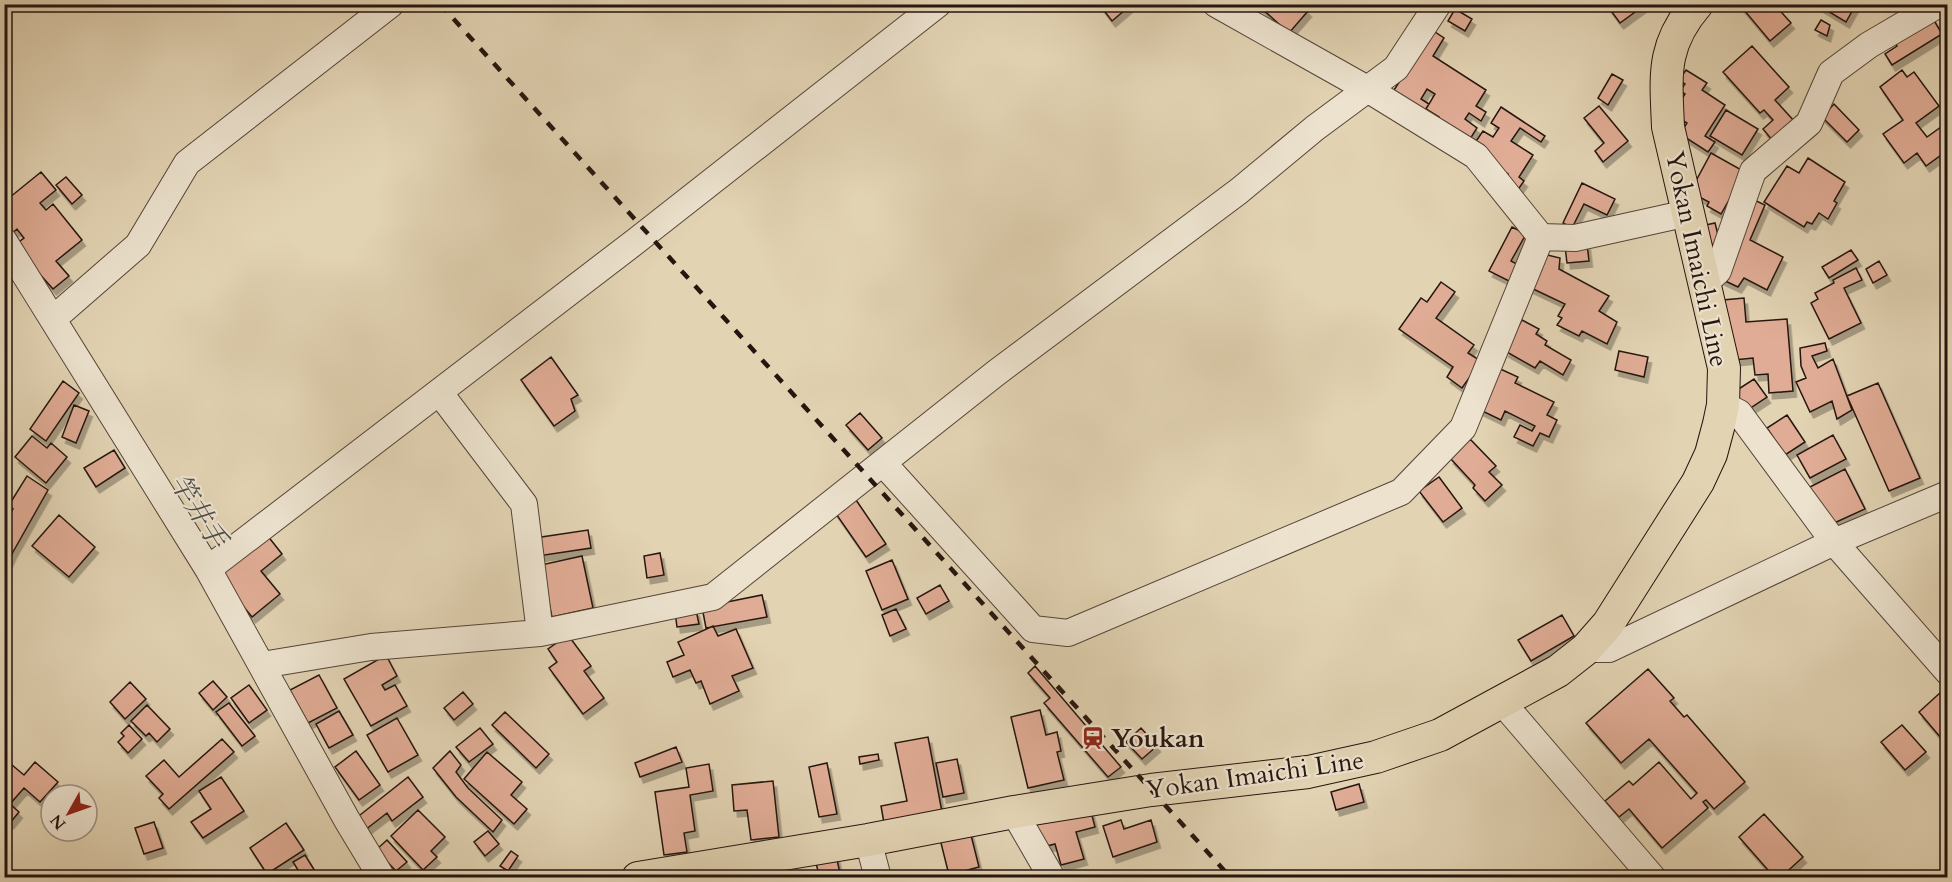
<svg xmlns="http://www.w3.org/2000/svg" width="1952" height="882" viewBox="0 0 1952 882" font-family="Cardo,'Noto Serif JP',serif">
<defs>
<filter id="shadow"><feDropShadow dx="3.5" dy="6" stdDeviation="0" flood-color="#0004"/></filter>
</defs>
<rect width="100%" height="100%" fill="#e2d3b3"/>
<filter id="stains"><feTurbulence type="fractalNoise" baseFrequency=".00333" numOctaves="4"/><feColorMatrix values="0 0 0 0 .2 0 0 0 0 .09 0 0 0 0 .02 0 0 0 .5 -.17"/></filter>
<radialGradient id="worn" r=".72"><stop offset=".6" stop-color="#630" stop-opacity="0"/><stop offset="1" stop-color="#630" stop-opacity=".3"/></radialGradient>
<path fill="#e0ac95" stroke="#25150f" stroke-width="1.5" filter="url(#shadow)" d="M1099,4h33l-20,17z
M1260,4h41l7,7 -19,22 -30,-27z
M1606,4h40l-26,19z
M1739,4h35l17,19 -21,18z
M1816,4h40l-10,18z
M1455,9l17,10 -7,12 -17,-10z
M1932,17l10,17 -50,31 -7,-11 12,-8 -3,-5z
M1821,20l9,5 -3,11 -12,-6z
M1432,30l12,8 -11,18 53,34 -10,16 10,6 -5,9 -12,-8 -4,6 12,9 -12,19 -33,-21 7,-9 -13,-8 9,-15 -8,-5 -6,10 8,5 -9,14 -31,-20z
M1752,46l37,41 -14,13 20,22 -22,19 -10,-12 10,-9 -9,-10 -4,3 -37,-41z
M1686,70l21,13 -5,7 23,15 -20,31 10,6 -7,10 -28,-18 7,-11 -15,-9 13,-20 -5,-3 5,-7 -6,-4z
M1902,70l5,7 7,-5 25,34 -23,17 11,14 14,-10 7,9v14l-22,16 -9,-13 -13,10 -21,-29 20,-14 -23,-33z
M1612,74l11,6 -15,25 -10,-7z
M1834,104l25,26 -12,12 -25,-25z
M1599,106l29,35 -25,21 -8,-11 9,-8 -20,-25z
M1501,107l44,29 -4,6 -21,-14 -9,13 22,14 -14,22 5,4 -7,10 -14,-9 5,-8 -38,-24 13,-19 10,6 6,-9 -8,-5z
M1726,110l32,19 -16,26 -32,-19z
M1711,153l34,19 -24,42 -14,-8 2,-4 -19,-10z
M1808,158l37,24 -11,19 3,2 -9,16 -9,-6 -7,11 -5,-2 -3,5 -40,-25 23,-36 12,7z
M41,172l15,18 -16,13 6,7 7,-6 29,36 -26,21 13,15 -16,13 -16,-18 -25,-24 12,-9 -7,-9 -9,8 -4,-5v-30z
M66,177l16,18 -10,9 -16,-19z
M1582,183l33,16 -8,16 -23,-11 -12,24 -9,-5z
M1748,197l17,8 -15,35 33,17 -16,33 -23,-12 -6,9 -17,-8z
M1715,223l5,20 -15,3 -4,-20z
M1512,227l14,7 -15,27 11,6 -9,16 -24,-12z
M1587,244l2,17 -22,2 -2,-17z
M1851,250l7,10 -29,18 -7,-11z
M1539,253l21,5 -1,11 50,27 -10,15 18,11 -10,22 -25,-13 -3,5 -22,-11 5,-7 -4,-2 7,-12 -38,-18z
M1879,261l8,14 -14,8 -7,-14z
M1856,268l6,12 -18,8 17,35 -32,16 -18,-36 7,-4 -3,-6 19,-10 -1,-3z
M1441,282l14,10 -19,26 38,27 -6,8 13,8 -19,27 -15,-11 6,-10 -54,-38 22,-31 6,4z
M1744,298l2,24 41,-3 6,72 -24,2 -1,-19 -13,1 -2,-17 -19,2 -11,-60z
M1522,320l17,9 -3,5 11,7 -2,4 26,15 -8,15 -23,-14 -5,7 -30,-17z
M1825,343l2,8 -15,5 6,12 15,-9 19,51 -15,9 -5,-18 -22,11 -14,-30 10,-4 -5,-12 -1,-18z
M1619,351l29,6 -4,20 -29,-7z
M551,357l27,38 -7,4 4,12 -21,15 -33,-46z
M1496,367l22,10 -3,6 39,19 -7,13 10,5 -8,17 -9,-4 -7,13 -19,-9 6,-12 12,6 3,-5 -30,-15 -4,9 -25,-12z
M1754,379l13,18 -21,14 -12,-19z
M63,381l16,12 -33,48 -16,-12z
M1878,383l42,95 -31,13 -42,-95z
M74,405l15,6 -13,32 -14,-6z
M860,413l22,25 -14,12 -22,-25z
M1787,415l18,27 -20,13 -18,-27z
M1833,435l13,24 -36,19 -13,-23z
M32,436l15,12 4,-5 16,14 -21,26 -31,-26z
M1470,439l26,27 -7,6 13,13 -17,16 -12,-13 2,-3 -25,-27z
M114,450l11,18 -29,19 -12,-19z
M1845,469l20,40 -33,15 -26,-35z
M27,476l21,14 -35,62 -9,20v-47l9,-16 -4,-4z
M1439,477l23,31 -19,14 -24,-31z
M854,497l32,47 -20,13 -32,-46z
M59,515l36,32 -26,30 -37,-31z
M588,530l3,18 -53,8 -3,-18z
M267,535l15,19 -21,17 19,23 -28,23 -35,-43z
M660,553l4,22 -17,3 -3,-22z
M582,556l11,52 -41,9 -11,-52z
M892,560l16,39 -26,11 -16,-39z
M940,585l9,16 -23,13 -9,-16z
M762,595l5,22 -61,11 -4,-21z
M896,609l10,20 -16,7 -8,-21z
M696,610l3,14 -22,3 -2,-15z
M1562,615l12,21 -43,25 -13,-21z
M713,626l5,10 18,-7 17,39 -21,8 7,15 -29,13 -9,-23 -5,2 -6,-13 -17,7 -6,-15 17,-7 -6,-13z
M568,635l23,31 -7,5 20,27 -21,16 -34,-46 8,-6 -9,-13z
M386,655l11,21 -15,9 3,5 10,-5 12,21 -36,20 -27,-47z
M1035,666l86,101 -13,10 -64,-74 6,-5 -22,-25z
M1648,669l26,29 -4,3 14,16 3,-2 58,67 -31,27 -8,-9 -3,2 5,6 -46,40 -33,-39 -10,8 -14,-16 24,-20 4,4 26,-23 32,37 6,-6 -48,-54 -28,24 -35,-40z
M319,675l18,33 -29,15 -18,-33z
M213,681l14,16 -14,13 -14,-17z
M130,682l16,17 -21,20 -15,-17z
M249,685l18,25 -18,13 -18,-25z
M463,692l10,12 -19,16 -10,-12z
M1941,692l7,7v34l-7,5 -22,-26z
M229,703l26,33 -13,10 -26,-34z
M147,705l23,24 -13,13 -8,-9 -3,3 -15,-15z
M1040,710l6,25 11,-3 4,19 -4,1 7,28 -36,8 -17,-71z
M339,711l14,24 -24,13 -13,-24z
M505,712l44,42 -13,14 -44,-43z
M397,718l21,37 -30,17 -21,-37z
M129,725l13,14 -14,14 -10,-11 6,-6 -3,-3z
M1902,725l24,27 -21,18 -24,-28z
M480,728l13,16 -24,18 -13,-15z
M1141,728l16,18 -15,13 -16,-17z
M928,737l14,75 -58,11 -3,-17 26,-5 -12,-58z
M222,739l12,13 -65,57 -10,-11 4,-4 -17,-18 18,-16 15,17z
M676,747l6,15 -42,15 -5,-14z
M356,751l24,34 -21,15 -24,-33z
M450,751l11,14 -5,7 12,16 34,32 -9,12 -37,-35 -23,-29z
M487,752l35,30 -11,13 16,14 -13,15 -50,-45z
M878,754l1,6 -19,4 -1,-7z
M957,759l7,34 -21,4 -7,-34z
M6,760l18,15 11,-13 23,20 -18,20 -16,-14 -14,16 9,8 -9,11 -6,-5v-56z
M827,763l10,51 -18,3 -10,-50z
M709,764l4,27 -23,4 5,36 -11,2 3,19 -23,3 -9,-63 34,-5 -3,-19z
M221,777l23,34 -41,27 -12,-16 20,-13 -12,-18z
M408,777l15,20 -31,24 -5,-8 -22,17 -10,-11z
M773,781l6,56 -28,3 -4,-30 -13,1 -2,-26z
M1359,784l5,18 -28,8 -5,-18z
M1089,804l6,23 -19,5 8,27 -23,6 -6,-21 -16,4 -8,-28z
M418,810l27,27 -14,14 6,6 -14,13 -32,-34z
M1764,814l39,43 -23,21h-5l-36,-41z
M1121,820l3,9 27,-9 6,22 -44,15 -10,-31z
M154,822l9,26 -19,6 -9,-26z
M286,823l18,27 -37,24 -17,-26z
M969,827l10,40 -30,8 -10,-40z
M488,831l11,13 -14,12 -11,-14z
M387,840l20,22 -11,9 -20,-21z
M511,851l7,5 -10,15 -8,-5z
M305,855l13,21 -2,2h-13l-10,-16z
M836,855l5,23h-21l-5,-18z"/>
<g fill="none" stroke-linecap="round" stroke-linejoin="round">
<g stroke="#544438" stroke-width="28">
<path id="minor" d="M1216,4l153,86 107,66 65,81 34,1 113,-25
M4,241l204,328 139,251 35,58
M1705,283l13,-12 35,-100 56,-48 22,-50 38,-28 70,-41
M53,319l85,-74 49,-82 204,-159
M439,392l85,112 16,129
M1723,405l16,8 95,129 114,130
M883,463l150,166 35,4 333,-141 62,-64 78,-191
M208,569l428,-328 302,-237
M1586,649h23l225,-107 114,-48
M262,665l109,-18 169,-14 173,-36 283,-224 243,-182 76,-63 81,-60 42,-64
M1501,701l152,177
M1014,812l38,66
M868,840l10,38"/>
</g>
<g stroke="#25150f" stroke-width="34">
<path id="major" d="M638,878l230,-38 146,-28 137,-22 157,-18 68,-15 64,-22 118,-64 28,-22 22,-25 90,-142 13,-28 8,-30 4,-19 1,-37 -56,-241c-2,-51 -7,-81 29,-123"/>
</g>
<use href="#minor" stroke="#ece2ce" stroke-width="26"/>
<use href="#major" stroke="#e2d3b3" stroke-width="32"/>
<path stroke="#25150f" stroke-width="4.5" stroke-dasharray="10 10" stroke-linecap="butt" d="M440,4l791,874"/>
</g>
<defs>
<g id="station-bare" transform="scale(1.8)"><path d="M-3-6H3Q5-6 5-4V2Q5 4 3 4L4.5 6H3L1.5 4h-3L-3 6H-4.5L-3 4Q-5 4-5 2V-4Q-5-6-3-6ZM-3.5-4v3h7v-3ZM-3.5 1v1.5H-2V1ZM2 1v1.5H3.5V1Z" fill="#8f2418" stroke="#ece2ce" stroke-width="2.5" paint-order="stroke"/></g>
</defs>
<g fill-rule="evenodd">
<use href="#station-bare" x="1093" y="738"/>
</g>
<g text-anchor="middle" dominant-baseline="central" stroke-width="4.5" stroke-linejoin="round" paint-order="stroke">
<g font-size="26" fill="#25150f" stroke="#ece2ce">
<text transform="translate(1697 259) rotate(78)">Yokan Imaichi Line</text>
<text transform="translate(1255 775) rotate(-8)">Yokan Imaichi Line</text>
</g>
<g font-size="26" font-weight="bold" fill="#25150f" stroke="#ece2ce" text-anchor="start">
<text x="1111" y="738">Youkan</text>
</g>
<g font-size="27" font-style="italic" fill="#4e4d4a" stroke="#ece2ce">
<text transform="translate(198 511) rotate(58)">竿井手</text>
</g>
</g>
<rect width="1952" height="882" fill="none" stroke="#e2d3b3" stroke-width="24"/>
<rect x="6" y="6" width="1940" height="870" fill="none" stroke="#25150f" stroke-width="3"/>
<rect x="12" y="12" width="1928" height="858" fill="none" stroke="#25150f" stroke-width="1.5"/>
<g transform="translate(69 813) rotate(230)"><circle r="28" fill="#ece2ce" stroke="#9c9082" stroke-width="1.5"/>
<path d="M0-4.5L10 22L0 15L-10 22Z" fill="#8f2418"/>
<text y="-9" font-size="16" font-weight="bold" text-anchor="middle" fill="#25150f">N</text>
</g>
<rect width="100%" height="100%" filter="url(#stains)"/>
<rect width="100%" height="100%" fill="url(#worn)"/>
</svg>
